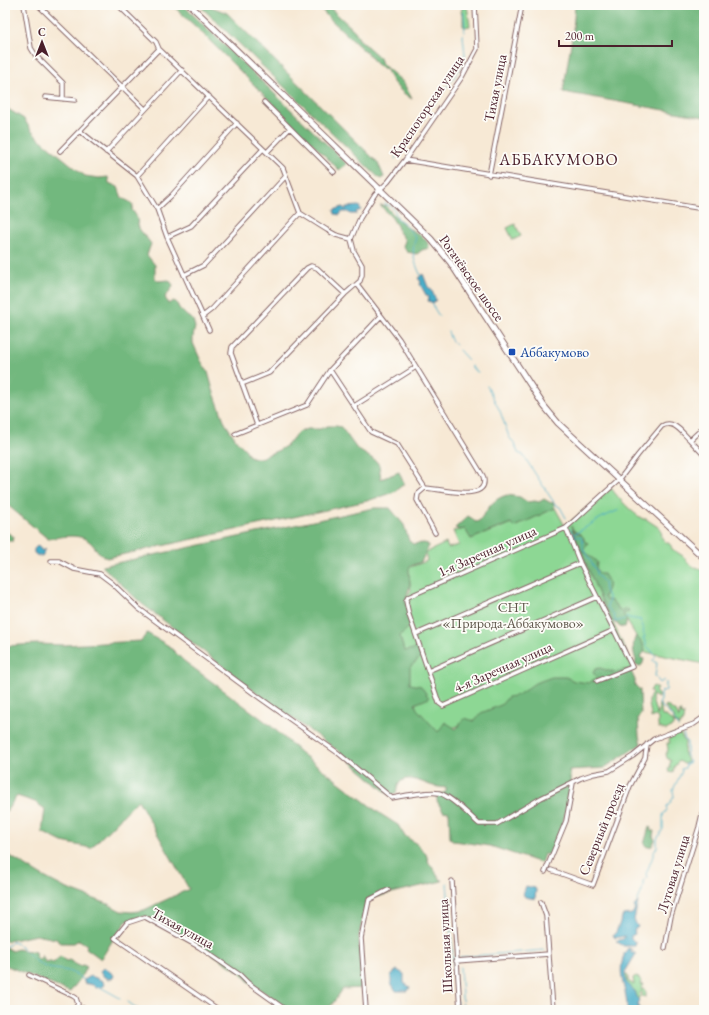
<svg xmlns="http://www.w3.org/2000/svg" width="709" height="1015" viewBox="0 0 709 1015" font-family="'EB Garamond',serif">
<rect width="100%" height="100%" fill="#fdfcf7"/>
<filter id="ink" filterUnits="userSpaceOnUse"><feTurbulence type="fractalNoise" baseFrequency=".025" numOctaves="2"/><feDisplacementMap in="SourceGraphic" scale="8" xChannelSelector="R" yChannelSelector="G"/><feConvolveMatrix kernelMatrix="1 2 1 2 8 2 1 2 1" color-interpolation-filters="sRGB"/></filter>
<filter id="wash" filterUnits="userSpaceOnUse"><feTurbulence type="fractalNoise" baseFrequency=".012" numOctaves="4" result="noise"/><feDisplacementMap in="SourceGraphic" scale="16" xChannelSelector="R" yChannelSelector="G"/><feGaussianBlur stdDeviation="0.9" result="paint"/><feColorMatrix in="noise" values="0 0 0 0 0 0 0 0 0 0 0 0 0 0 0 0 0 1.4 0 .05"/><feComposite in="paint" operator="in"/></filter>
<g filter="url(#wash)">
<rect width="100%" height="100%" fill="#f7e9d5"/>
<path fill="#8dd794" stroke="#6c7b60" d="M460,5h7l3,21 -5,1 -2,-1v-12l-2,-2 2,-6z
M515,224l6,12 -8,4 -6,-12z
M611,488c8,11 21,25 32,31h3l15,10 1,9 3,4c5,1 6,3 7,7l11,7 5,7 6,4 5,1 5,5v91l-59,-12 -2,-8 -7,-8 -12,-20 -12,-15 -6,-1 -2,-3 1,-3c-4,-16 -9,-32 -22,-43l1,-13 -4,-4 -8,-4 27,65 13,26 22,47 -61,24 -3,-6 -146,52 -43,-124 20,-7 10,-17 -3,-22 19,-7 -2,-8 21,-10 2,5 11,-3 -6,-14 12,-2 6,10 41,-16 2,4 41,-19 10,18z
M653,686l4,2 -2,4 3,2v4l-5,-3 -1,5 5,15 1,-1 1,-10 2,1v5l1,6h4l8,7v-6l-9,-10 1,-2 11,8 2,5 1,-7 2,5 2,-2 -1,7 -5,6v-3l-4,-1 -1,3 -7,4 -7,-2 -1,-2v-8l-3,-2 -4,2c1,-9 -6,-15 1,-25l-2,-2z
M675,734h5l5,8 -1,13 4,7 -4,2 -5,-3 -5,6 -1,6 -4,-1 -1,-3 3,-1 -2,-1 2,-6 -4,-3 -1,-4 2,-4 -1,-7h3l-1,-3 1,-2 -1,-3z
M625,974l3,2v5l6,4 -1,-7 3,-2 6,5 -1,4 3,-1 -3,6 3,-1 2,3v5l-5,-1 2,-3 -2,-1 -1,1 -1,5 -2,1 -3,-7 -8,-10z"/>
<path fill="#72b87e" stroke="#5e6c54" d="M172,5h11l164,159 -8,6 -144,-144z
M199,5h8l20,8 151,150 6,14 -4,2z
M318,5h9l28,26 4,8 21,19 2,6 21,18 9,17c-11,-7 -21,-16 -25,-29l-11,-6 -6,-8 -8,-7 -35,-33z
M575,5h129v112l-141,-25 10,-61z
M5,88l2,8 1,13 16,10 7,11 5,6 49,40 14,2 9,-1 1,6 9,4 4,11 8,4 3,3 -1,5c7,8 4,10 7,18 2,4 9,11 12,16l-4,11 8,10v13l3,3 11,-1 4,5 -1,3 -7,9 3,7 5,-3 3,1 3,6 8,8 6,4 2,7 -2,10v6l8,18 7,11 5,18 12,33 12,18 9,9 2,5 6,3h6l19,-8 7,-4 12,-14 9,-3h13l7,-3h9l5,1 16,22 19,12 3,4 2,14 18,-7 5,12 -10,8 -27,9 -260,57c-8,-3 -11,-10 -16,-15 -11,-11 -30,-6 -43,-4l-43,-36z
M380,205l6,1c1,2 18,19 20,21 8,4 23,11 23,21l-7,2 -5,4 -10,-2 -4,-6 2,-6 -6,-8 -2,-6 -5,-8z
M507,495l13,2 7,5 8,-1 4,1 5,-3 7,4 2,-1 2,6 -41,19 -3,-4 -40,16 -6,-10 -5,1 -5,-2 13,-12 5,3 2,3 4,-1c9,-12 13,-22 28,-26z
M374,508h16l14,17 5,16 4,3 11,-1 4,1v4l-7,14 -11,4 -1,3 1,17 -5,14 6,25 -11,11 4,15 14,-3 3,9 -11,10v17l11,2 8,12 -14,6 2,5 21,23 7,-10 11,7 9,-11 9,3 7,-8 20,-8 7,-8 10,-2 17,-12 17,-6h14l8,4 15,2 8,-6 -4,-4 2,-4 5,-1 13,4 17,-3 5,11v5l5,5v3l1,21 -3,4 1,18 2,8 -37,24 -35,2c6,27 -9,60 -19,85l-6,-1 -3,9 -51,-17 -36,-5 -4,-3 -1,-26 -6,-1 -6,-10v-6l9,-3v-4c-5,-1 -11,-1 -16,-3 -14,-5 -31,-14 -34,8l-7,2 -49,-43 -79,-56 -120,-93 -39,-37z
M571,526c1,2 4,6 6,7 4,2 7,2 7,8l4,2 -5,8c4,3 11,8 14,11l-1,8 4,4h4c7,10 5,13 0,23l2,3 6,1 10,12 1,-3 5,-1 1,3 -6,2 4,6 -2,7h-3l-10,-6 -13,-26z
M5,531l9,6 -1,4h-8z
M147,633l22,13 15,15 86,64 31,28 81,62 16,10 6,10 14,10 8,9 3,9 13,18 -75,18 -8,37 3,52 -19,1 -15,21h-38l-41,-28 -8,-9 -42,-28 -54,-29 -18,5 -13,17 -13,21 -15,-11 1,-3 -8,-5 -5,3h-13l-5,-4 -20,-4 -28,6h-3v-88l37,23 23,12 43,16 13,7 11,1 12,-2 45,-21 -51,-89 -47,48 -29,-6 -20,-10 3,-23 -10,-7 -18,-6 -12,17v-167l32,-2 27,1 77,-4z
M636,636l7,8 2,8 -5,4 1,2 3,1 -1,4 -2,3 -6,-1 1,-5c-3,-7 -4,-18 0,-24z
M649,827l2,1 -1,3h4l-1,5 2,4 -3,6 -5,1 -3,-3z
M5,947l7,4 5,-2c6,2 12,1 18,3l1,5 4,3 2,-5 3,7 5,-1 3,2 8,-7 5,5 4,-1 2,2 7,4 4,-1 4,2 -2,2 -5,10 -10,13 -65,-27z"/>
<path fill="#49adc8" stroke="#4a667a" d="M359,206l2,4 -5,2 1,2h-7l-2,-2h-6l-2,3 -5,-1 -1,-4 9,-3 3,3v-3z
M423,274l5,13 3,2 5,11 -3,3 -5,-2 1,-4 -3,-2 -6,-11 1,-2 -3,-4z
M38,545l4,6 4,-2 -4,7h-4l-4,-3v-4z
M526,886l9,2 1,2 -1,9 -10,-2 -2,-3z
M638,902l-4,18 4,7 -4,3 1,4 -4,2v2l5,5 -1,3h-11l-7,-4 -1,-1 7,-2 2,-3 -10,2 -2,-3 3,-3 7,-17 9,-1 3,-5 -1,-3z
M628,948l6,2h-3v3h4l1,1 -11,18 1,10 8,8 2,7 3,3 -2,4 3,6h-13c1,-19 -11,-35 -3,-54v-2z
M105,968l9,7 -1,3 -4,1 -6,-3 -3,-5 2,-2z
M397,970l7,4v9l6,4 -2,4h-12l-5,-8v-8z
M91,976l12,5 1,5 -8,2 -3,-3 -9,-2v-3z"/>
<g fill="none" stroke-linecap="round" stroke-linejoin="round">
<path stroke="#49adc8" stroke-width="1" d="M395,159l3,-8 6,-4 6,-7 6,-14 7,-6 6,-12 7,-6 26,-36 3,-11 -2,-19 2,-9 -2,-22
M385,204l4,1 5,4 4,10 6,4 12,15c-6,13 -1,26 5,38
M433,303l1,5 5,8
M448,332l3,8 5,5
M459,350l9,10
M471,366l3,4 4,2
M487,386l13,25 9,26 6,7 3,9 5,2 28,43 5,7 4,2 6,11
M570,529l4,8h7l2,6v6l14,23 -1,2 8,8 1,8 4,9 -2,8c4,4 9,9 8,15l10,-3 2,-3 2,2 12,2 -1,1c5,5 2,11 5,16l-2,1 3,5v3l5,4 5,7 -3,3v1l4,2 -2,13 5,7 4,-3 2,2v8l-5,2v8l-2,4c7,7 16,13 19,23
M573,535l28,-17 18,-8
M447,883l10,127
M637,902c3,-7 7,-13 6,-21l4,-4 -1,-3 7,-18v-2l4,-7v-8l6,-10v-14l4,-5 -1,-3c4,-2 5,-7 8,-10l-1,-7 9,-19 -1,-2 4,-1 1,-4 4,-2 -5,-8 2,-2v-10l-2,-2 -2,-6
M5,946l4,-1 3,-3c11,3 16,13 24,19 12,10 19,7 32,10 6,2 12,6 16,9
M460,957l85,-7
M460,967l3,43
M100,987l20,11
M128,1002l11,8"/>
</g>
</g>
<g filter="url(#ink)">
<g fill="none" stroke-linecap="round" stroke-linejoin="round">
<g stroke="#876666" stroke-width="5.5">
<path id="minor" d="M24,5l7,43 5,8 27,27v16
M38,5l107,104
M118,5l38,37 3,7 124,119 17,45 27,17 9,5 15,4
M45,97l30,3
M264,102l70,70
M80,131l57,45 20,33 10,28 42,93
M60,151l99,-102
M106,152l76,-82
M267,152l23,-24
M405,160c100,17 199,32 299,49
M489,175l33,-170
M137,176l72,-80
M157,209l14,-13 66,-73
M167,237l24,-11 72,-77
M184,275l20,-10 82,-89
M203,316l9,-7 88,-96
M330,370l41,62 26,12 28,44c12,0 67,16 58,-12l-84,-137 -42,-55
M242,384l27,-11 76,-79 15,-13 2,-6v-10l-8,-14 -3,-12 9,-21 15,-24 13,-12 17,-22 57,-83 15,-28 -2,-44
M354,406l62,-39
M257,425l-26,-72 1,-6 75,-79 4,-2 6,2 28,26
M235,434l72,-29 23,-35 51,-54
M690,440l14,15
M425,488l-7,6 -1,6 18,33
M566,528l14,35 34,67 18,37 -35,14
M51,561h8l15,8 26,5 12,9 26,25 122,90 78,55 54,45c11,-2 37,-7 47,-5 12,3 31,23 40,31h18l44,-26 40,-20 12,-4 16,-3 24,-15 21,-17 40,-15 10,-7
M614,630l-171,76 -4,-3 -30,-88 -3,-14 2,-4 158,-69 53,-48 19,-25 24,-29c12,-7 20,7 28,14l14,-13
M416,634l164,-71
M428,671l169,-74
M551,870l42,15 37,-99 15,-28 2,-14
M545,872l21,-51 7,-38
M452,881l8,129
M541,902l5,14 7,94
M665,948l6,-32 28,-89 5,-21
M456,961l93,-7
M29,975l44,21 3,2 2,6 -4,6
M83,1008l1,2
M219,1010l-104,-72 12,-15 18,-6 54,30 41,28 8,8 38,27
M366,1010l-5,-72 8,-38 19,-10"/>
</g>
<g stroke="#876666" stroke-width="7">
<path id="secondary" d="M190,5l241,234 19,23 94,144 14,17 146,135"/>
</g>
<use href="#minor" stroke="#fff" stroke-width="3.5"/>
<use href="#secondary" stroke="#fff" stroke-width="5"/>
</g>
</g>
<rect fill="#1a4fb4" stroke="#fdfcf7" stroke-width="1.5" x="508" y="348" width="8" height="8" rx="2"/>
<g text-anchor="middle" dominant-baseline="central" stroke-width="3.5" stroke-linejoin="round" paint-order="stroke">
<g font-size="14" fill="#4a1f2b" stroke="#fdfcf7">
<text transform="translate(495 88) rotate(-79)">Тихая улица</text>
<text transform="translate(427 106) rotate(-56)">Красногорская улица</text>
<text transform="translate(472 278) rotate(55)">Рогачёвское шоссе</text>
<text transform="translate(487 551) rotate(-24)">1-я Заречная улица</text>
<text transform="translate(503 667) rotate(-24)">4-я Заречная улица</text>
<text transform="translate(601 829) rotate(-68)">Северный проезд</text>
<text transform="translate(673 874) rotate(-73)">Луговая улица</text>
<text transform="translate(183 928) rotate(29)">Тихая улица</text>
<text transform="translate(445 946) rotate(-93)">Школьная улица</text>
</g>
<g font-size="14" fill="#164399" stroke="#fdfcf7" text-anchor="start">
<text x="520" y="352">Аббакумово</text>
</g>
<g font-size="14" fill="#5e564a" stroke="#fdfcf7">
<text x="513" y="607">СНТ<tspan x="513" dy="16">«Природа-Аббакумово»</tspan></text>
</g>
<g font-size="16" letter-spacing="1" fill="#4a1f2b" stroke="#fdfcf7">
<text x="559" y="159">АББАКУМОВО</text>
</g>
</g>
<rect width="709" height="1015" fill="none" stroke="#fdfcf7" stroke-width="20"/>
<g transform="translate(42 42)" stroke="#fdfcf7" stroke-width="3" paint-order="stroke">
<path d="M0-3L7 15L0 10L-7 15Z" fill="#4a1f2b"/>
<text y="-6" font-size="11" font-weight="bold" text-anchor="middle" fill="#4a1f2b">С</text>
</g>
<path d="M559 40v6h113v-6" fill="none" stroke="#4a1f2b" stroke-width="2"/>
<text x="565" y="40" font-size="12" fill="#4a1f2b" stroke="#fdfcf7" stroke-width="3" paint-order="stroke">200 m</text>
</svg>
